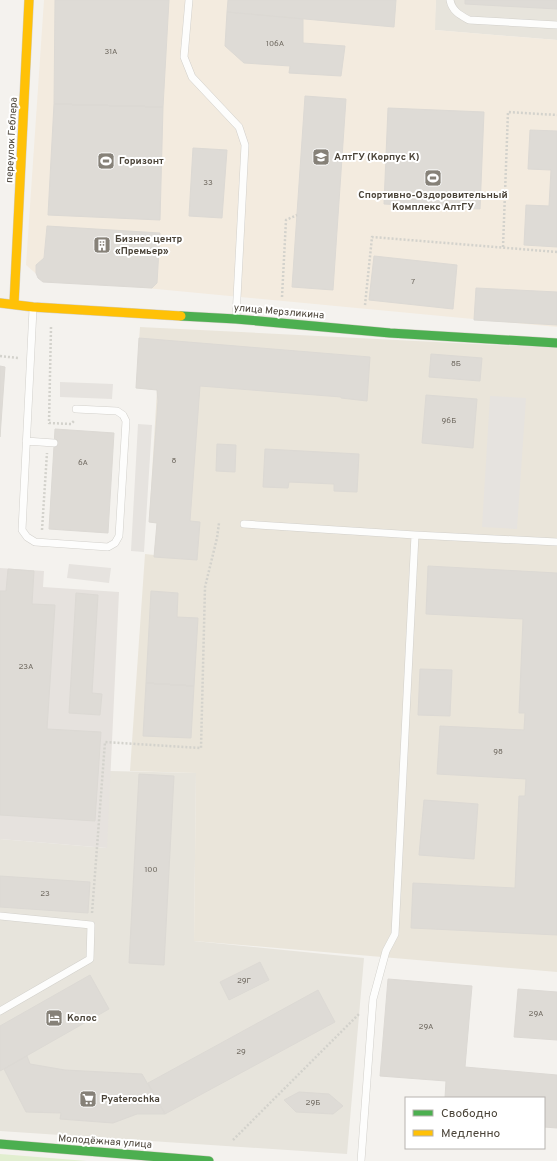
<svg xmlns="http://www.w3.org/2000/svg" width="557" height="1161" viewBox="0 0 557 1161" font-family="Overpass,sans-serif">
<rect width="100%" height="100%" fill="#f4f2ee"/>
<path fill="#e7e4dc" d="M436,0h121v40l-123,-10z
M110,771l86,2 -2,168 170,17 -17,196 -347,-23v-292l106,9z"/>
<path fill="#f3ebdf" d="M44,0h392l-1,30 122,10v287l-516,-49 -15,-13z"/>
<path fill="#e6e2de" d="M0,568l44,3 -1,16 76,5 -12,256 -107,-9z"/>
<path fill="#eae5da" d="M140,327l417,21v624l-363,-31 2,-168 -66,-2 15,-217 9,1 3,-32 -8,-1 8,-132 -21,-2z"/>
<path fill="#e1eecf" d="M0,1154l87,7h-87z"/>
<path fill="#e6e3df" d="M60,382l53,2 -1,15 -52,-2z
M490,396l36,2 -9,131 -35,-2z
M138,424l14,1 -8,127 -13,-1z
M69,564l42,4 -2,15 -42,-5z"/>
<path fill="#dedbd6" stroke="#dcd9d4" d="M55,0h114l-6,107 -109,-3z
M228,0h168l-2,27 -167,-15z
M465,0h92v9l-92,-5z
M227,12l76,7v24l42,3 -4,30 -52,-3 1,-7 -46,-3 -19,-17z
M305,96l41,3 -13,191 -41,-3z
M54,104l109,3 -3,113 -112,-5z
M388,108l96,4 -4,97 -96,-5z
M530,130l27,1v116l-33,-2 2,-40 23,1 2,-36 -23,-1z
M193,148l34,2 -5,68 -33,-2z
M47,226l113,7 -3,50 -5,5 -109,-6 -5,-4 -2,-5v-8l8,-7z
M374,256l83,9 -4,44 -84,-9z
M476,288l81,4v33l-83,-5z
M139,338l231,19 -3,44 -26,-3v-1l-141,-11 -10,135 10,1 -3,38 -43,-3 3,-34 -8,-1 9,-121 -1,-11 -21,-2z
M431,354l51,4 -2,23 -51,-4z
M0,366l5,1 -5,70z
M426,395l51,4 -4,49 -51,-5z
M55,429l59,4 -6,100 -59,-4z
M217,444l19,1 -1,27 -19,-1z
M265,449l94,5 -2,38 -23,-1v-7l-45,-2 -1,6 -25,-1z
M428,566l129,7v362l-146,-7 2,-45 102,5 4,-92h6l1,-17 -89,-5 3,-48 84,4 1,-17h-6l4,-94 -97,-5z
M8,569l26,2 -2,33 23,1 -8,124 54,3 -6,89 -95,-6v-224h6z
M151,591l27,2 -1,24 21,1 -4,68 -48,-3z
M76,593l22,2 -6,98 10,1 -2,21 -31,-2z
M420,669l32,1 -2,46 -32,-1z
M146,683l48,3 -3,52 -48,-2z
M139,774l35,2 -10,189 -35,-2z
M424,800l54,4 -4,55 -55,-4z
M0,876l90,6 -2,31 -88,-6z
M260,962l9,18 -40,20 -9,-18z
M90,975l19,34 -109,62v-45z
M388,979l84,7 -7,81 92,8v53l-13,-1v-29h-99l1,-17 -66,-5z
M518,989l39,3v48l-43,-3z
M318,990l17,32 -170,92 -17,-31z
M27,1056l3,8 35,6 77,4 23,40h-28l-24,9 -53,-4 1,-6 -35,-1 -22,-43z
M299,1092l30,2 14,12 -10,8 -37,-2 -12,-12z"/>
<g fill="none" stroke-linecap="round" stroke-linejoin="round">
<g stroke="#d2d0cb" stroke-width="8">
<path id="lane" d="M189,0l-5,57 8,20 47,50 6,18 -9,172
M450,0c2,11 10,15 19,20l88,5
M33,309l-11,221 5,7 8,5 73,5 7,-4 4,-7 7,-115 -3,-6 -6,-4 -41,-2
M26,441l28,2
M244,524l171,11 142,7
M0,916l91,9 -1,34 -90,52
M361,1161l12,-162 13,-48 9,-17 20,-399"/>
</g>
<g stroke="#d3cfc5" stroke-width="10">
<path id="fast" d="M181,316l55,3 154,14 167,10
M0,1144l209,17"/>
</g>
<g stroke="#d3cfc5" stroke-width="10">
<path id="slow" d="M0,303l33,4 148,9
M14,304l15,-304"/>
</g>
<path stroke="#d3d2cc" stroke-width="2.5" stroke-dasharray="2 2" stroke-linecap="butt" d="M503,247l5,-135 49,3
M282,297l4,-77 11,-5
M365,305l7,-68 185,15
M51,327l-2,96 22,1 3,-3
M0,356l18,2
M42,530l5,-77
M92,913l13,-171 96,6 4,-161 12,-49 2,-15
M233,1140l126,-126"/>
<use href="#lane" stroke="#fdfdfc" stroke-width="7"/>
<use href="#fast" stroke="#4caf50" stroke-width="9"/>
<use href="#slow" stroke="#ffc107" stroke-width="9"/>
</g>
<defs>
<g id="university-square" transform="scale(0.9)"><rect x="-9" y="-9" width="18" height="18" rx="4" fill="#868178" stroke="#fff"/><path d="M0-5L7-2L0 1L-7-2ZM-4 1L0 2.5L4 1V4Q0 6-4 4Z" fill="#fff"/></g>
<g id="stadium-square" transform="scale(0.9)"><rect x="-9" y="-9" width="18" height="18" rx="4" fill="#868178" stroke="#fff"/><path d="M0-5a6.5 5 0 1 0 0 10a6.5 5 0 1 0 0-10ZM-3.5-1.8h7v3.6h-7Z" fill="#fff"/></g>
<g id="building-square" transform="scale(0.9)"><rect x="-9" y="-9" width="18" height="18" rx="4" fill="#868178" stroke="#fff"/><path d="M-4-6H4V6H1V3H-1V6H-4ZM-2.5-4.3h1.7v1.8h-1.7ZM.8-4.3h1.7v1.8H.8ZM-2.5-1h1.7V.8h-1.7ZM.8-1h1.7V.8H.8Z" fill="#fff"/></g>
<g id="hotel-square" transform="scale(0.9)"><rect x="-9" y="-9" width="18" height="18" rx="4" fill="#868178" stroke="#fff"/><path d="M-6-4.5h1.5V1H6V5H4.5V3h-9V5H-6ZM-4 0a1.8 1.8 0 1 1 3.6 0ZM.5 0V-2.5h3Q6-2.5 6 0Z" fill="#fff"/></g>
<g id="supermarket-square" transform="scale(0.9)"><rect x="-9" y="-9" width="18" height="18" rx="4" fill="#868178" stroke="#fff"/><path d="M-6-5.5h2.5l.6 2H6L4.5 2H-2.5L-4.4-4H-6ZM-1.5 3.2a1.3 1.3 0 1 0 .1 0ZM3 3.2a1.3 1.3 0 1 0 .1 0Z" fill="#fff"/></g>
</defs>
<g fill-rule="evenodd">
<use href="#university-square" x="321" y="157"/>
<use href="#stadium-square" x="106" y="161"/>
<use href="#stadium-square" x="433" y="178"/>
<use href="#building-square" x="102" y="245"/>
<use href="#hotel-square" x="54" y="1018"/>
<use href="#supermarket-square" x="88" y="1099"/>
</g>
<g text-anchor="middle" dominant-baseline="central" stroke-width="4" stroke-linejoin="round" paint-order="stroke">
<g font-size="8" fill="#706a61">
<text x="275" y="44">106А</text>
<text x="111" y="52">31А</text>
<text x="208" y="183">33</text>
<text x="413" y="282">7</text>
<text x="456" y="364">8Б</text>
<text x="449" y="421">96Б</text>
<text x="174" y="461">8</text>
<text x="83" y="463">6А</text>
<text x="26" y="667">23А</text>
<text x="498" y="752">98</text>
<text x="151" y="870">100</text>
<text x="45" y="894">23</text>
<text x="244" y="981">29Г</text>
<text x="536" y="1014">29А</text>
<text x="426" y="1027">29А</text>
<text x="241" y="1052">29</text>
<text x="313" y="1103">29Б</text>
</g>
<g font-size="10" fill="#4b4439" stroke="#fff">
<text transform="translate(12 140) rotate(-87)">переулок Геблера</text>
<text transform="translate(279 312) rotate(5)">улица Мерзликина</text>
<text transform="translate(105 1142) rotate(4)">Молодёжная улица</text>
</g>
<g font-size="10" font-weight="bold" fill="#4b4439" stroke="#fff" text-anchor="start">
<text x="334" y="157">АлтГУ (Корпус К)</text>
<text x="119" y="161">Горизонт</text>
<text x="433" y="195" text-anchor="middle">Спортивно-Оздоровительный<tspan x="433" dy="12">Комплекс АлтГУ</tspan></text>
<text x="115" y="239">Бизнес центр<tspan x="115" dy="12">«Премьер»</tspan></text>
<text x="67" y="1018">Колос</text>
<text x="101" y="1099">Pyaterochka</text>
</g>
</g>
<rect x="405" y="1097" width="140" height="52" fill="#ffffff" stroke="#b7b4b0"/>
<rect x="413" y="1110" width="20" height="6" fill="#4caf50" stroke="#b7b4b0"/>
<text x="441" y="1117" font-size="12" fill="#4b4439">Свободно</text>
<rect x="413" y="1130" width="20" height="6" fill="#ffc107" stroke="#b7b4b0"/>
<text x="441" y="1137" font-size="12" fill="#4b4439">Медленно</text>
</svg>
